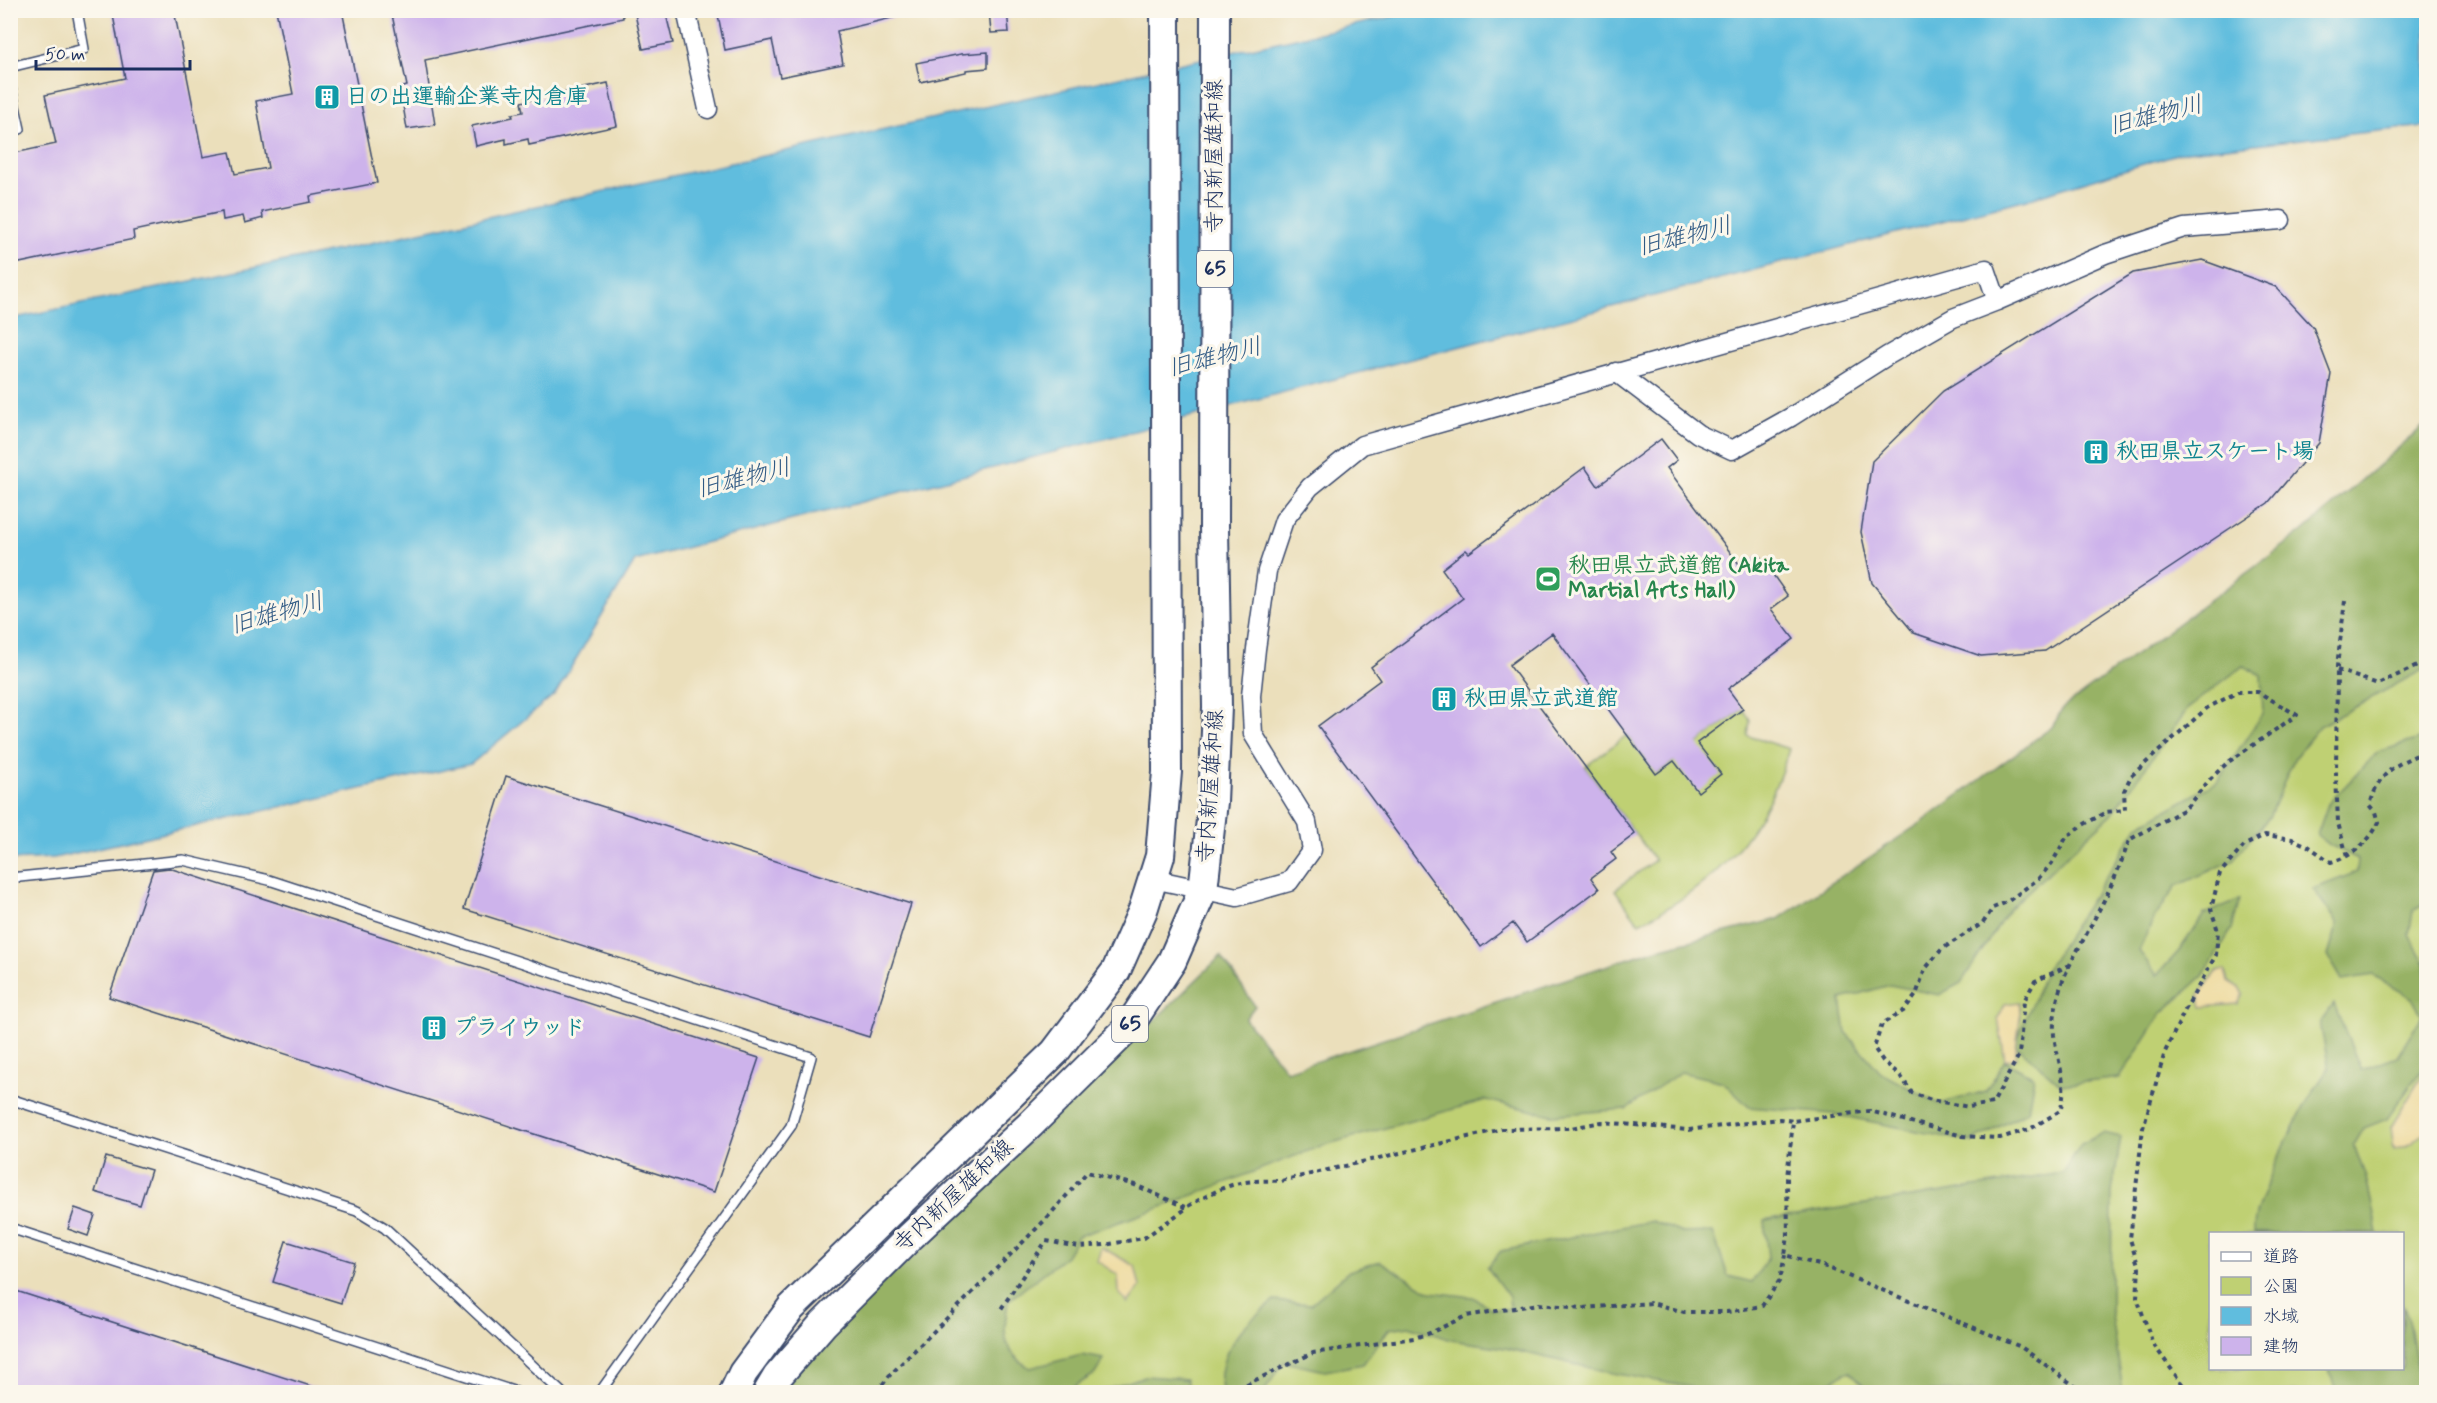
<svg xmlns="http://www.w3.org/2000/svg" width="2437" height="1403" viewBox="0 0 2437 1403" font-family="Mynerve,'Klee One',sans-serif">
<rect width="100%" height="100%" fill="#fbf7ec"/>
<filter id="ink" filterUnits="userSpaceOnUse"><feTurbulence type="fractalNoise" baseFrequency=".0167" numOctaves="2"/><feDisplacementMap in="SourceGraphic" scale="12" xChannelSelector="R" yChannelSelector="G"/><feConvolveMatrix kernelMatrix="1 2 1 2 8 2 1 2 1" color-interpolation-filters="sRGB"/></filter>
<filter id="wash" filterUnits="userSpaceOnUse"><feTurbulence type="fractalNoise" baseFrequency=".008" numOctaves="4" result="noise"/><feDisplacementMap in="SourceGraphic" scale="24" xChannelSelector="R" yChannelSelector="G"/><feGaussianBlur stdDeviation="1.35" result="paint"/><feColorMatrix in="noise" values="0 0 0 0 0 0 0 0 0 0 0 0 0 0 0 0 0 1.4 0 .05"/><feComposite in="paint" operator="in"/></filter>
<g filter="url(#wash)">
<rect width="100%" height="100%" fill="#ebdfbb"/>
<path fill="#bfd073" stroke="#6d8068" stroke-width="1.5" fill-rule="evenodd" d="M2426,577v815h-1514l84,-146 735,-229 476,-368zM2210,1234h192v134h-192z
M1743,709l7,11 -2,16 41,13c-24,83 -73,137 -150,174l-24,-33 40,-30 -70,-93 42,-32 30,39z"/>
<path fill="#97b265" stroke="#597062" stroke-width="1.5" d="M2426,424v244l-106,58 -25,31 -26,60 -37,44 -56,25 -24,36 -13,29 18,24 22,-24 25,-37 36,-15 -8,30 -29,47 -42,38 -41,64 -59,7 -46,-41 31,-74 92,-144 79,-44 46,-69 -2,-38 -18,-9 -54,41 -77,107 -102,94 -49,75 -22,12 -49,-10 -49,14 5,34 35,40 58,31 47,-13 19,-31 29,17 -6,34 -57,31 -138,-28 -84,-7 -26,-25 -42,-10 -55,37 -74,6 -66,-15 -165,46 -167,64 -76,26 -12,20 -58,45c-4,32 -9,48 22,67l52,-13 22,4 -9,15 -20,12 3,6h-301l79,-84 365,-352 34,50 -10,13 42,52 367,-121 124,-31 147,-99 127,-93 11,-19 238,-175z
M2426,737v166l-13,8 -4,24 17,30v99l-39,55 -23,9 -10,17 12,33 12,55h-124c-1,-18 7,-32 13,-49 17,-41 36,-80 62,-116l-9,-45 14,-19 27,66 36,-13 25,-41 -10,-18 -39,-23 -31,5 -14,-24 10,-33 -25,-34 44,-17 1,-13 -28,-14 -13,-10 11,-31 50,-52z
M2103,1133l18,4 -9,55 -1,116 12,84h-256v-3l-17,-18 -33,18 -14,3h-84l-107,-19 -107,-25 -54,-8 -42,-14 -20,3 -26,35 -38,7 -41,-9 -20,30h-42c0,-5 -2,-13 -1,-19 4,-32 29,-54 53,-72l37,3 38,-33 31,-10 50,31 43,5 19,12h18l-1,-12 -22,-30 14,-16 151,-30 30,12 31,-1 15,44 24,6 16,-24 -4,-38 299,-47 18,-29z
M2403,1305l6,16 13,71h-86l-7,-23 73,-1z
M1145,1376l41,3 3,13h-89z"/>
<path fill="#eeda9e" stroke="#84847e" stroke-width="1.5" d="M2225,970l3,11 10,6 5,7 -5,10 -36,3 -3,-12 17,-23z
M2019,1002c4,20 -4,36 -3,56l-11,2 -7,-42 7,-14z
M2423,1074h3v57l-16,13 -16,6 -3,-23z
M1101,1247l34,19 5,21 -12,16 -9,-9 -1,-19 -21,-14z"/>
<path fill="#60bdde" stroke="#3e769e" stroke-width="1.5" d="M1418,11h1008v115l-239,25 -160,48 -1392,362 -80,133 -84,70 -417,94 -43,2 -1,-541 347,-73z"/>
<g id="blocks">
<path fill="#cdb3eb" d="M112,10h62l29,147 27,-5 5,22 33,-6 -12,-67 37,-7 -17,-84h66l35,173 -67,13 1,6 -49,10 1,6 -18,5 -2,-7 -20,4 -1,-8 -89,19 1,8 -124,26v-111l46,-10 -11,-49 80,-17z
M391,10h231l1,8 -198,42 10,65 -28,4 -7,-41 7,-2z
M634,10h31l8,33 -30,6z
M717,10h178l1,7 -59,14 6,33 -63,13 -8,-37 -47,10z
M989,10h18l2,22 -18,1z
M988,52v16l-22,2v2l-46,10 -4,-19 45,-9z
M608,83l9,43 -88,19 -1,-6 -22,5v-5l-30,7 -4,-20 41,-9 -1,-3 11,-2 -2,-10z
M2202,260l74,27 37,40 18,47 -12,69 -51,60 -223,148 -64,5 -67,-23 -42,-50 -11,-51 11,-71 71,-70 190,-118z
M1661,439l16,21 -10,8 75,100 17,-13 29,41 -17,13 23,30 -66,50 15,20 -46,34 24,31 -23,18 -24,-31 -18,13 -104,-141 -43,32 126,169 -24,18 5,7 -25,19 8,11 -72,53 -14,-19 -32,24 -163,-221 62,-46 -9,-13 92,-69 -21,-29 24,-19 3,3 116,-86 13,19z
M506,776l405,128 -42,133 -405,-128z
M169,868l590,190 -45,134 -605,-195 44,-127z
M106,1157l45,13 -11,35 -45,-13z
M75,1208l20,7 -7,21 -20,-7z
M286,1241l68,21 -13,41 -68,-21z
M10,1289l310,100v3h-310z"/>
</g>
</g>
<g filter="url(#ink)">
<use href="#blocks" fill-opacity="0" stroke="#3a496c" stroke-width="1.5"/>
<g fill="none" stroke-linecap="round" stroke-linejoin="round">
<g stroke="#3a496c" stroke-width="12">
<path id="service" d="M10,67l74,-18 -7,-39
M10,84l10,45 -10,3
M10,878l173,-18 86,20 542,177 -20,69 -191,266
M10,1099l347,112 28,17 176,164
M10,1228l506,164"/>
</g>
<g stroke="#3a496c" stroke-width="21">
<path id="minor" d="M686,10l22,99
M1616,372l82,62 34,16 59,-33 96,-61 66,-38 44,-17
M1153,879l84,18 52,-15 23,-32 -5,-28 -54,-88 -2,-38 5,-47 11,-78 17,-51 26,-33 52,-42 624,-176 11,32 108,-47 79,-26 97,-8"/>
</g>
<g stroke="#3a496c" stroke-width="32">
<path id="primary" d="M734,1392l9,-19 48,-65 264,-256 61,-81 27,-61 17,-54 7,-84 -2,-762
M768,1392l9,-15 46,-53 88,-88 120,-112 96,-95 45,-68 31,-71 10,-88 4,-95 -3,-180 1,-517"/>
</g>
<path stroke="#3a496c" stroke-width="4" stroke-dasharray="4.5 4.5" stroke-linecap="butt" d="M2345,601l-8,65 -1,108 2,49 9,33
M2337,670l41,14 48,-22
M2070,965l-35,16 -11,20 -5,54 -26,48 -24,4 -38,-7 -19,-7 -12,-18 -17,-14 -9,-13 8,-24 23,-14 11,-15 9,-26 17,-20 41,-26 10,-15 14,-6 31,-23 14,-16 14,-25 17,-13 23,-13 19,-2 -1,-19 7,-15 76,-68 31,-16h20l39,23 -70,48 -16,15 -26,31 -56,31c-10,32 -25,61 -41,91 -10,19 -22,38 -28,58 -4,15 -7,31 -6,46 3,26 15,50 6,76l-30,18 -30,9 -37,-2 -93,-25 -77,10 -6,57 1,58 -3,19 41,12 195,80 62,45
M1188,1206c38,-21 49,-27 93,-25l221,-52 69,-1 31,-6 86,8 92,-11 13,2
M877,1392l12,-16 158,-158 40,-46 48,13 52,23 -43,30 -40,7 -25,2 -33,-6 -45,68
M1230,1392l83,-39 101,-15 16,-5 36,-17 73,-12 43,4 70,-5 32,9h43l35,-6 18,-26 5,-25
M2188,1392l-35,-48 -16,-46 2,-30 -9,-29 13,-111 22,-76 20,-42 31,-55 2,-24 -7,-22 9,-36 25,-28 20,-10 27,4 16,7 23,16c21,-5 39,-21 48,-40l-3,-10 -6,-7c10,-35 25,-40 56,-54"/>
<use href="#service" stroke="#fff" stroke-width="9"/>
<use href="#minor" stroke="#fff" stroke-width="18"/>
<use href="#primary" stroke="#fff" stroke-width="28"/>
</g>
</g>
<defs>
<g id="building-square" transform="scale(1.35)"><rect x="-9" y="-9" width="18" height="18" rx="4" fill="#0f9aa8" stroke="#fbf7ec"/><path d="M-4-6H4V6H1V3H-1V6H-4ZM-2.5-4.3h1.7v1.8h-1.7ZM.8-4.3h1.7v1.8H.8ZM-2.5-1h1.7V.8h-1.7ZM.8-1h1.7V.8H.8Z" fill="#fff"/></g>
<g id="stadium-square" transform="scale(1.35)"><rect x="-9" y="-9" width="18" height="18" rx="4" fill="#2e9e5b" stroke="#fbf7ec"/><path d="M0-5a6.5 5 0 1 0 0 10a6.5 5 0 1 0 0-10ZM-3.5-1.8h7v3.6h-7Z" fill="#fff"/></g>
</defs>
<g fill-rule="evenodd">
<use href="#building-square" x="327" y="97"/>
<use href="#building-square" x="2096" y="452"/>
<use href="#stadium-square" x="1548" y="579"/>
<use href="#building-square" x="1444" y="699"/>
<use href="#building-square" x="434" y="1028"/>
</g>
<g text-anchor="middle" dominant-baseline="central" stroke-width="6" stroke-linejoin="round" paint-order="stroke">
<g fill="#fbf7ec" stroke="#5e6b89" stroke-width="1.5">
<rect x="1197" y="251" width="36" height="36" rx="4.5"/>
<rect x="1112" y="1006" width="36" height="36" rx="4.5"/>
</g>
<g font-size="21" font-weight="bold" fill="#1b2f5e">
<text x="1215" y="269">65</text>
<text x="1130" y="1024">65</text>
</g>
<g font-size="22" font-weight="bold" fill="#0d838f" stroke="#fbf7ec" text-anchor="start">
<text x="346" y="97">日の出運輸企業寺内倉庫</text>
<text x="2116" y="452">秋田県立スケート場</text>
<text x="1464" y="699">秋田県立武道館</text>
<text x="454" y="1028">プライウッド</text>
</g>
<g font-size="22" fill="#1b2f5e" stroke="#fbf7ec">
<text transform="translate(1215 156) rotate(-90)">寺内新屋雄和線</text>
<text transform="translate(1211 786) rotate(-86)">寺内新屋雄和線</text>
<text transform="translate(954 1196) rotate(-43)">寺内新屋雄和線</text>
</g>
<g font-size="22" font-weight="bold" fill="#27864d" stroke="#fbf7ec" text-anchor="start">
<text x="1568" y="566">秋田県立武道館 (Akita<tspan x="1568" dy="25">Martial Arts Hall)</tspan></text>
</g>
<g font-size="24" font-style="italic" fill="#305a84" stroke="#fbf7ec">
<text transform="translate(2156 116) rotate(-14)">旧雄物川</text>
<text transform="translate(1685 237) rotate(-14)">旧雄物川</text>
<text transform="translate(1215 358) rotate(-14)">旧雄物川</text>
<text transform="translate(744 479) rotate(-14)">旧雄物川</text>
<text transform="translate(277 614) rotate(-16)">旧雄物川</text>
</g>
</g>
<rect width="2437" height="1403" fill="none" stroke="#fbf7ec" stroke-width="36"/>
<rect x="2209" y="1232" width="195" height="138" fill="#fbf7ec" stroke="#a1a7b3" stroke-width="1.5"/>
<rect x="2221" y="1252" width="30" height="9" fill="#ffffff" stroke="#a1a7b3" stroke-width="1.5"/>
<text x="2263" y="1262" font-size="18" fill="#1b2f5e">道路</text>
<rect x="2221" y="1277" width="30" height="18" fill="#bfd073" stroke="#a1a7b3" stroke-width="1.5"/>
<text x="2263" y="1292" font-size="18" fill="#1b2f5e">公園</text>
<rect x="2221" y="1307" width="30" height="18" fill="#60bdde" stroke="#a1a7b3" stroke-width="1.5"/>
<text x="2263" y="1322" font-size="18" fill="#1b2f5e">水域</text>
<rect x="2221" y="1337" width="30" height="18" fill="#cdb3eb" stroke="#a1a7b3" stroke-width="1.5"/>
<text x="2263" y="1352" font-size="18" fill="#1b2f5e">建物</text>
<path d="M36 60v9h154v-9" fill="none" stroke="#1b2f5e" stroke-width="3"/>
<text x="45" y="60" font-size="18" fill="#1b2f5e" stroke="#fbf7ec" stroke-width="4.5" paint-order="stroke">50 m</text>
</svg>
